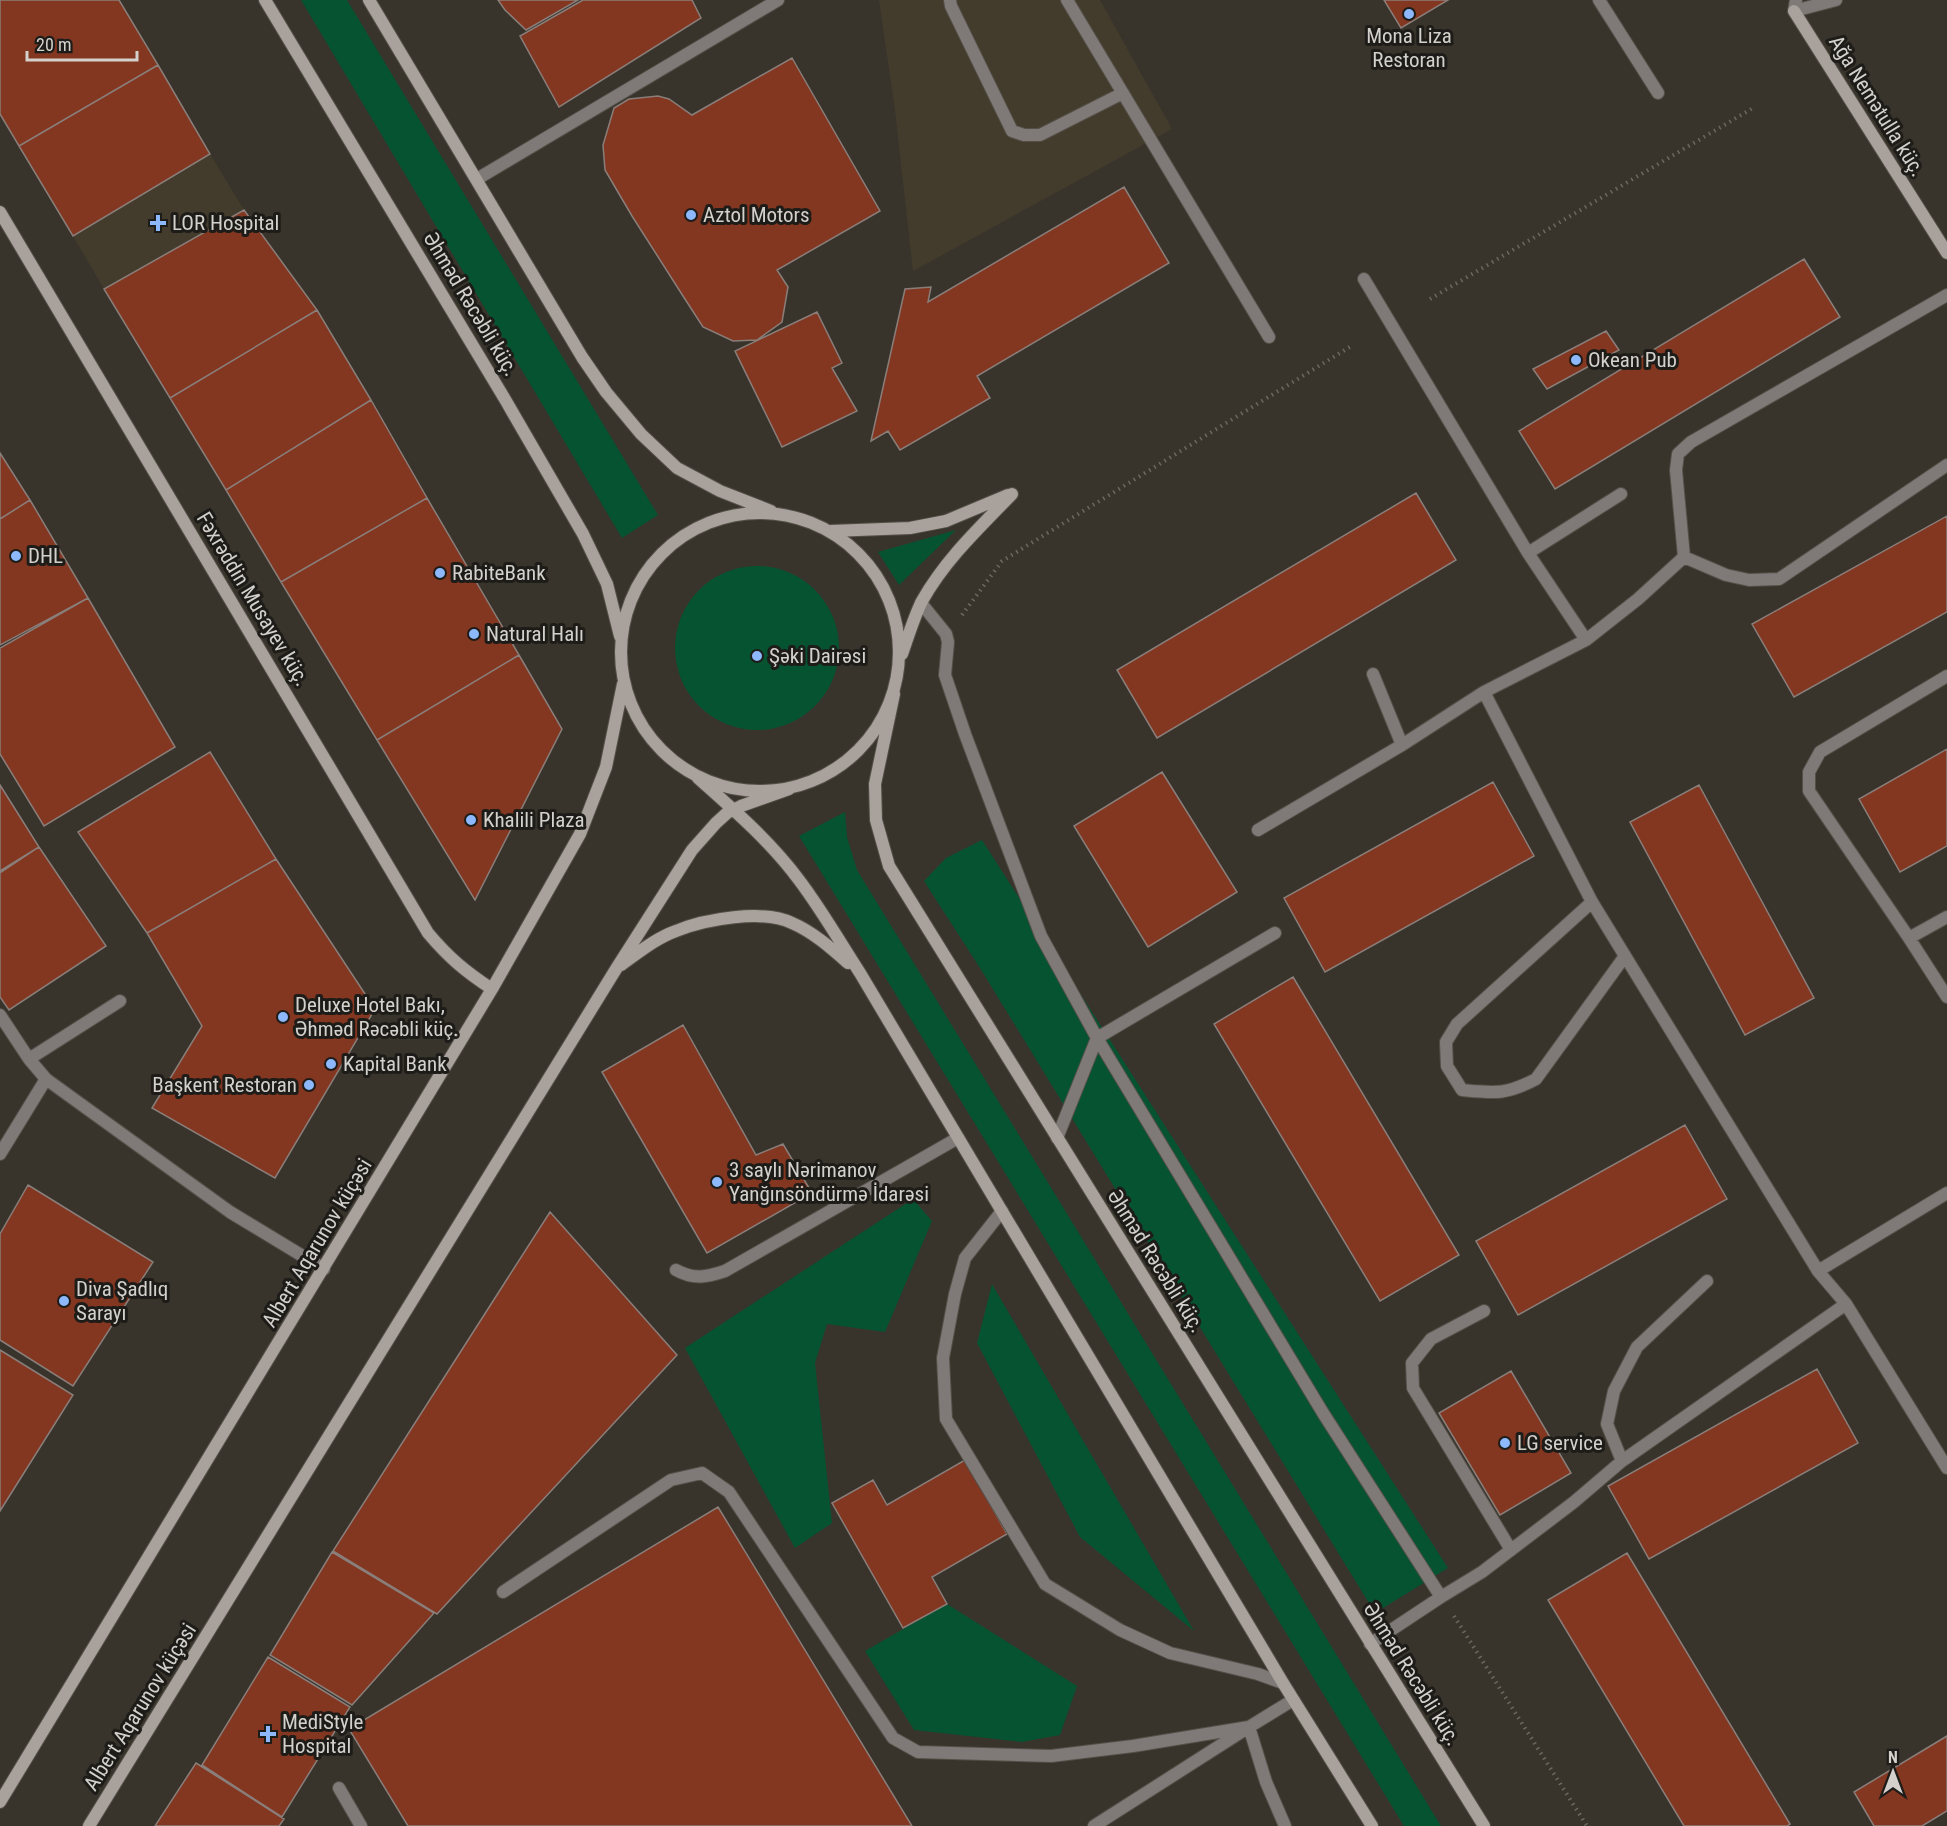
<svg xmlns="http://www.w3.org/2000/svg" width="1947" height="1826" viewBox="0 0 1947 1826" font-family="'Roboto Condensed',sans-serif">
<rect width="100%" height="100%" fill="#38342b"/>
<path fill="#433c2d" d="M879,0h221l72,129 -259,142 -18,-161z
M210,154l34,56 -140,79 -31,-53z"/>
<path fill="#065332" d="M301,0h46l311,515 -36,23z
M956,530l-57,55 -21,-33z
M675 648a82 82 0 1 1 164 0a82 82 0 1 1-164 0Z
M845,812l2,25 10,33 584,956h-37l-605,-990z
M982,840l466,728 -73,45 -395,-645 -56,-87 22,-23z
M913,1199l19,22 -47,111 -58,-8 -12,39 17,160 -37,25 -110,-200z
M992,1284l202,347 -114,-94 -103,-194z
M947,1604l130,82 -17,49 -38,7 -108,-12 -49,-79z"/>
<path fill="#833620" stroke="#8a7e7a" stroke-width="1.5" d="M0,0h119l39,65 -139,81 -19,-32z
M498,0h80l-52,30 -21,-20z
M583,0h109l9,18 -142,89 -39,-71z
M1384,0h64l-47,28z
M792,58l88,153 -103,59 11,17 -6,35 -25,18 -24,1 -30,-14 -20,-31 -51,-80 -27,-46 -2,-25 11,-37 15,-9 29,-3 11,3 23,16z
M158,65l52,89 -137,82 -54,-90z
M1124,187l45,76 -192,113 13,22 -90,52 -12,-19 -17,10 34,-152 26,-2 -3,15z
M244,210l73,100 -147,88 -66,-109z
M1804,259l36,58 -285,172 -36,-58z
M317,310l54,90 -145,90 -56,-92z
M817,312l25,51 -10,5 25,43 -75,36 -47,-96z
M1606,331l13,19 -72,39 -14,-20z
M371,400l56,98 -146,84 -55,-92z
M0,453l30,47 -30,19z
M1416,493l40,67 -299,178 -40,-68z
M427,498l92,157 -142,85 -96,-158z
M30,500l58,98 -88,47v-126z
M1947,516v96l-153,85 -42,-73z
M88,598l87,149 -131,79 -44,-72v-106z
M519,655l43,74 -87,171 -98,-160z
M1947,749v97l-47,26 -41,-73z
M210,752l66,107 -129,74 -69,-101z
M1162,772l75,120 -89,55 -74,-121z
M1493,782l41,74 -209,116 -41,-74z
M0,785l39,62 -39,24z
M1699,785l115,213 -69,37 -115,-213z
M39,847l67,99 -97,64 -9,-13v-124z
M276,859l99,150 -100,169 -123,-70 50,-82 -55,-93z
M1293,977l166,278 -79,46 -166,-277z
M683,1025l73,130 27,-11 29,49 -105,60 -105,-181z
M1685,1125l42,74 -209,116 -42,-74z
M28,1185l125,77 -80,124 -73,-46v-106z
M550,1212l127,143 -240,259 -104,-63z
M0,1350l73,45 -73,116z
M1817,1369l41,74 -209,116 -41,-73z
M1511,1371l60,102 -71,42 -61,-102z
M965,1460l42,74 -75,43 15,27 -44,24 -71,-125 41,-23 14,25z
M718,1507l194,319h-504l-59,-97z
M332,1552l102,61 -82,92 -82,-50z
M1627,1553l163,271 -3,2h-103l-136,-226z
M268,1657l82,50 -68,110 -80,-52z
M1947,1736v75l-25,15h-48l-20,-34z
M196,1763l88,56 -5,7h-124z"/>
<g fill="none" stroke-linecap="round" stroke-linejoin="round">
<g stroke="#545048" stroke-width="14">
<path id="lane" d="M950,0l1,6 61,125 12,4h16l83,-42
M1067,0l202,337
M1599,0l59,93
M477,179l301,-179
M1364,279l164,274 58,87
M1528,553l93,-59
M1684,557l42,18 23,5 30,-1 168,-114
M921,603l25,31 2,8 -3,33 20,59 76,202 56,102 226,375 118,184
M1373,674l29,71
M1484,692l108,210 226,369 28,33 101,164
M1258,830l144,-85 82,-53 102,-52 52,-41 46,-42 -8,-87 2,-16 13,-12 256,-147
M1592,902l-135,122 -11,18 1,24 15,24c33,3 44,5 74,-11l89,-123
M1947,917l-38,21 38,59
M1909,938l-100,-147v-19l11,-20 127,-76
M0,1015l29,44 17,20 184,133 94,57
M29,1059l91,-58
M1057,1138l40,-100 178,-105
M1002,1211l-37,47 -10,36 -12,64 3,61 99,165 75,46 50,23 88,21 25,9
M676,1270c18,10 31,7 49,1l233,-133
M1818,1271l129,-78
M1484,1311l-53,28 -19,24 1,25 98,162
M1622,1461l-15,-37 7,-33 23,-44 70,-66
M503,1592l168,-112 31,-7 27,19 164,246 25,14 133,4 82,-10 116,-19 44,-27
M1370,1644l71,-47 41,-25 92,-70 48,-41 224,-157
M339,1788l22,38
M1094,1826l155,-99 17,55 19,44"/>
</g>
<g stroke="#545048" stroke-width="14">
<path id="street" d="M1796,0l-2,11 42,-11
M0,1154l46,-75"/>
</g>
<g stroke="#545048" stroke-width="14">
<path id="secondary" d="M265,0l241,401 77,133 24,50 13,52
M369,0l213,357 24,35 35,42 36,34 43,23 51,20
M1794,11l153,242
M0,212l428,721c21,25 38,39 64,56
M621 652a139 139 0 1 1 278 0a139 139 0 1 1-278 0Z
M831,531l79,-3 36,-7 62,-26
M902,654c6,-17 12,-37 20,-53 23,-41 57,-73 90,-107
M894,694l-19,90 1,36 13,46 595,960
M698,778c36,32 73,64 101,102 22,29 41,62 61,93l423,710 89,143
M621,965c17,-12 35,-27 55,-34 29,-12 87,-22 116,-8 21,9 39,25 56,40
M0,1802l492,-813 88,-155 26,-67 17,-83
M89,1826l527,-857 76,-119 24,-27 11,-10 14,-7 48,-17"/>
</g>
<path stroke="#6c6861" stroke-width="4" stroke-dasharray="1.5 4.5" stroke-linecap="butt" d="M1430,299l323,-191
M962,615l40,-54 351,-216
M1454,1616l133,210"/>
<use href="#lane" stroke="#7f7a77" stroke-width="12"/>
<use href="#street" stroke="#7f7a77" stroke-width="12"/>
<use href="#secondary" stroke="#a9a19c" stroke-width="12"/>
</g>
<g fill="#8db9fc" stroke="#1e1c18" stroke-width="2">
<circle cx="1409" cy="14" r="6"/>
<circle cx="691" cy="215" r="6"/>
<path d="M155 214h6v6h6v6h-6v6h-6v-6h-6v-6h6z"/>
<circle cx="1576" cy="360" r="6"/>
<circle cx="16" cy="556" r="6"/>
<circle cx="440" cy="573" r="6"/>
<circle cx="474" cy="634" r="6"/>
<circle cx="757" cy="656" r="6"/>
<circle cx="471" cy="820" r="6"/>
<circle cx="283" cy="1017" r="6"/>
<circle cx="331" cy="1064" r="6"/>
<circle cx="309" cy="1085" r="6"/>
<circle cx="717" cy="1182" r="6"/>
<circle cx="64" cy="1301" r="6"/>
<circle cx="1505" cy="1443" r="6"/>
<path d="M265 1725h6v6h6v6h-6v6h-6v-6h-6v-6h6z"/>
</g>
<g text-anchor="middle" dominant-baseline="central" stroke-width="6" stroke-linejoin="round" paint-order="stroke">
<g font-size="21" fill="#d4d1cc" stroke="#1e1c18" text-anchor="start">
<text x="1409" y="36" text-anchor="middle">Mona Liza<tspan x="1409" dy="24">Restoran</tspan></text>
<text x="703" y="215">Aztol Motors</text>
<text x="172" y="223">LOR Hospital</text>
<text x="1588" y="360">Okean Pub</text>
<text x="28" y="556">DHL</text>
<text x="452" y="573">RabiteBank</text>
<text x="486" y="634">Natural Halı</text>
<text x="769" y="656">Şəki Dairəsi</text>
<text x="483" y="820">Khalili Plaza</text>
<text x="295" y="1005">Deluxe Hotel Bakı,<tspan x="295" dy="24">Əhməd Rəcəbli küç.</tspan></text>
<text x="343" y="1064">Kapital Bank</text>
<text x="297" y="1085" text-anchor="end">Başkent Restoran</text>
<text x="729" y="1170">3 saylı Nərimanov<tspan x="729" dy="24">Yanğınsöndürmə İdarəsi</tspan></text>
<text x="76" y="1289">Diva Şadlıq<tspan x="76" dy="24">Sarayı</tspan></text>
<text x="1517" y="1443">LG service</text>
<text x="282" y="1722">MediStyle<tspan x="282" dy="24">Hospital</tspan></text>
</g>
<g font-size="21" fill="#d4d1cc" stroke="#1e1c18">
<text transform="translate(1877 106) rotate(58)">Ağa Nemətulla küç.</text>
<text transform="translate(471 304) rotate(59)">Əhməd Rəcəbli küç.</text>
<text transform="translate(253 599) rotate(59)">Fəxrəddin Musayev küç.</text>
<text transform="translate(317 1243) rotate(-59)">Albert Aqarunov küçəsi</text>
<text transform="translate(1156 1261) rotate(58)">Əhməd Rəcəbli küç.</text>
<text transform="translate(1412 1674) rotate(58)">Əhməd Rəcəbli küç.</text>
<text transform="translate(140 1707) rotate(-58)">Albert Aqarunov küçəsi</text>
</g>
</g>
<g transform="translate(1893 1772)" stroke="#1e1c18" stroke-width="4.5" paint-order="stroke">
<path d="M0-4.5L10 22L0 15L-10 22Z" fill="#d4d1cc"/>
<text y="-9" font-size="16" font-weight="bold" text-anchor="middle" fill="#d4d1cc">N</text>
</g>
<path d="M27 51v9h110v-9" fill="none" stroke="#d4d1cc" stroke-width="3"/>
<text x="36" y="51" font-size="18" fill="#d4d1cc" stroke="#1e1c18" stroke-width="4.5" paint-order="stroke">20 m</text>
</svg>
